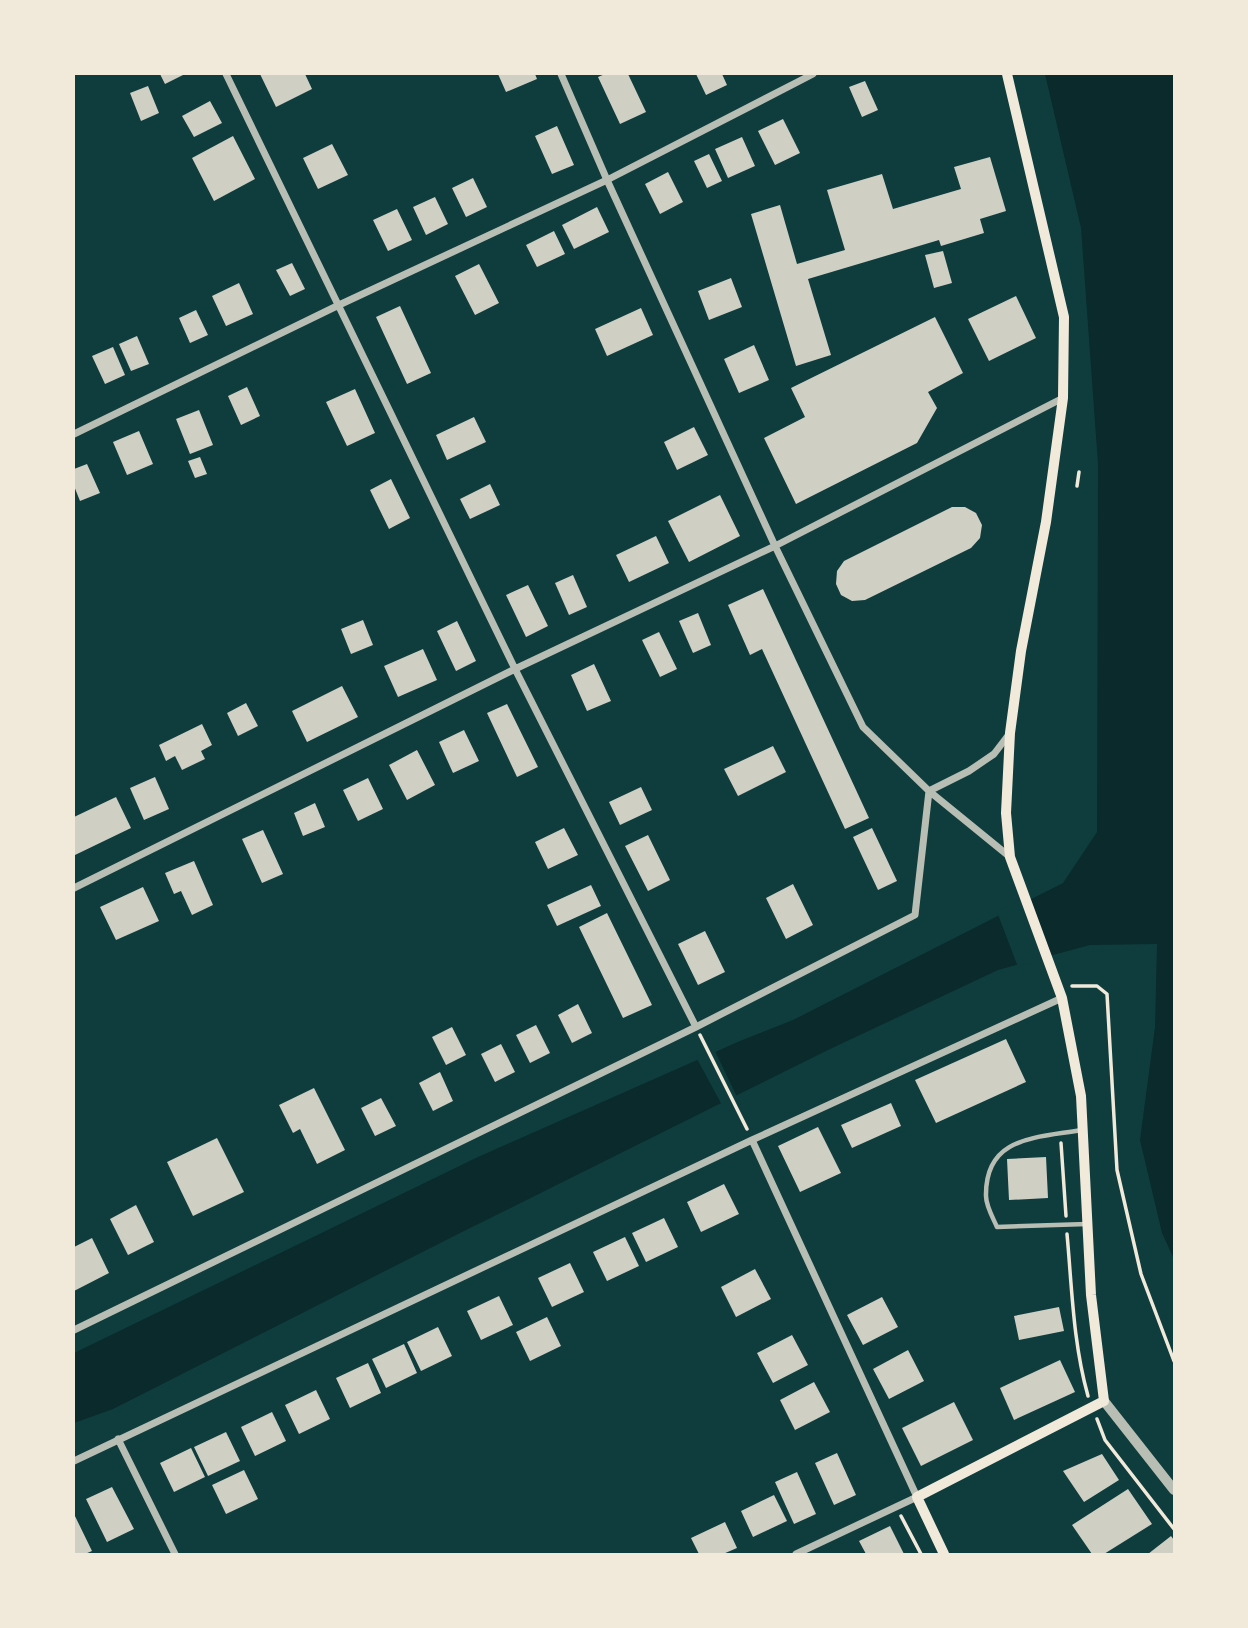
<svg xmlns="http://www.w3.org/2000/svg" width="1248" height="1628" viewBox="0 0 1248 1628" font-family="'Golos Text',sans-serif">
<rect width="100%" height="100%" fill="#0f3d3e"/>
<path fill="#0a2a2b" d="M1045,74h129v1185l-12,-26 -22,-93 15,-113 2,-83 -67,1 -92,25 -170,80 -368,183 -347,176 -39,14v-70l404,-196 262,-116 53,-21 270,-137 34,-51 1,-368 -17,-236z"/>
<path fill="#0f3d3e" d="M1028,896l20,62 -30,9 -21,-55z
M714,1049l24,50 -15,8 -27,-50z"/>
<path fill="#cfcfc3" d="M160,74h25l-20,10z
M260,74h45l7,15 -36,18z
M498,74h37l2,5 -31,13z
M605,74h23l18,38 -26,12 -22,-47z
M696,74h26l5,11 -21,10z
M865,81l13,29 -16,7 -13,-30z
M148,86l11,27 -18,8 -11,-28z
M210,101l12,22 -28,14 -12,-21z
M783,119l17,34 -25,12 -17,-34z
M557,126l17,39 -22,9 -17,-38z
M233,136l22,43 -41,22 -22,-43z
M742,137l13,29 -27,12 -13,-29z
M332,144l16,31 -30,14 -15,-31z
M709,154l13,27 -15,7 -13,-27z
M990,157l16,54 -26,8 4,14 -43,13 -2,-6 -131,39 23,76 -35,11 -45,-152 29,-9 17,59 48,-14 -18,-60 55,-16 11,35 68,-20 -7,-22z
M668,172l15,30 -23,12 -15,-30z
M473,178l14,29 -21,10 -14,-29z
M435,197l13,27 -22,11 -13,-28z
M597,207l12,25 -35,17 -12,-24z
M397,209l15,31 -24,11 -15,-31z
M554,231l11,23 -28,13 -11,-22z
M943,251l9,32 -18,5 -9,-33z
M292,263l13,26 -15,7 -14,-26z
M479,264l20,39 -24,12 -20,-39z
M731,278l11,29 -33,13 -11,-29z
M239,283l14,31 -27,12 -14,-30z
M1016,296l20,42 -47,23 -21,-42z
M400,306l31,67 -24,11 -31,-67z
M641,308l12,27 -46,21 -12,-27z
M196,310l12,25 -18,8 -11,-25z
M935,317l28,56 -35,19 9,16 -20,35 -121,61 -32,-66 41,-21 -14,-29z
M137,336l12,28 -18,7 -12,-27z
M754,345l15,35 -30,13 -15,-34z
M113,347l12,28 -20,9 -13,-28z
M247,387l13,29 -19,9 -13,-29z
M355,389l20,44 -28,13 -21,-44z
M199,410l14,35 -23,9 -14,-35z
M474,417l12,25 -39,18 -11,-25z
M694,427l14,28 -31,15 -13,-28z
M139,431l14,33 -26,11 -14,-33z
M200,457l7,17 -12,4 -7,-17z
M87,464l13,29 -20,8 -6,-15v-17z
M391,479l19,39 -21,11 -19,-39z
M490,484l10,21 -30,14 -10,-20z
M720,495l20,41 -51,26 -21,-41z
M952,507h13l11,6 6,12 -2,13 -9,10 -106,52 -13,1 -11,-6 -5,-11 1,-13 7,-10z
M656,536l13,27 -40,19 -13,-27z
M573,575l14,32 -18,8 -14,-32z
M528,585l20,41 -22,11 -20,-42z
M763,589l106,229 -24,11 -83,-180 -12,6 -22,-50z
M698,613l13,32 -18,8 -14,-32z
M363,620l10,25 -22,9 -10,-25z
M457,621l19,40 -20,10 -19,-40z
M659,632l18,37 -17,8 -18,-37z
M423,649l14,31 -39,17 -14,-31z
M594,664l17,37 -24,10 -16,-36z
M342,686l16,31 -51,25 -15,-31z
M246,703l12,23 -20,10 -11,-23z
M507,704l31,63 -21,10 -30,-64z
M202,724l10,21 -11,6 4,8 -23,11 -7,-14 -9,5 -7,-16z
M464,730l15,31 -26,12 -14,-31z
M773,746l13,26 -48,24 -14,-27z
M417,750l18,35 -28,15 -18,-35z
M155,777l14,32 -25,11 -14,-32z
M368,778l15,31 -25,12 -15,-31z
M641,787l11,23 -32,15 -11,-23z
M116,797l15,31 -56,27 -1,-38z
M315,803l10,24 -22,9 -9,-23z
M564,828l14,27 -30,14 -13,-27z
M872,828l25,53 -19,9 -25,-53z
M263,830l20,44 -21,9 -20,-44z
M648,835l22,45 -22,11 -23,-45z
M194,861l19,44 -21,10 -11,-24 -7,3 -9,-21z
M793,884l20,41 -27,14 -20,-41z
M591,885l10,21 -44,20 -10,-21z
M143,887l16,34 -43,19 -16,-33z
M607,913l45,92 -29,13 -44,-91z
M705,931l20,41 -27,13 -20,-41z
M578,1004l14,29 -20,10 -14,-28z
M536,1025l14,28 -20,10 -14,-28z
M452,1027l14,28 -20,10 -14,-28z
M1006,1039l20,43 -90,41 -21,-43z
M501,1044l14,28 -20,10 -14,-28z
M440,1072l13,29 -20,10 -14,-28z
M314,1088l31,62 -28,14 -17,-35 -7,4 -14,-28z
M381,1098l15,28 -21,10 -14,-28z
M891,1103l10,23 -49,22 -11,-23z
M818,1127l23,46 -41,19 -22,-46z
M217,1138l27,54 -51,24 -26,-54z
M1046,1157l2,41 -39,2 -2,-41z
M724,1184l15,30 -38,18 -14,-30z
M136,1205l18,37 -26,13 -18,-36z
M664,1218l14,29 -32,15 -14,-29z
M625,1237l14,29 -32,15 -14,-29z
M92,1238l17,35 -35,18v-44z
M570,1263l14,29 -32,15 -14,-29z
M755,1269l16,30 -35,18 -15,-30z
M499,1296l14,29 -32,15 -14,-29z
M882,1297l16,30 -35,18 -16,-30z
M1059,1307l5,24 -45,9 -5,-24z
M547,1317l14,29 -31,15 -14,-29z
M438,1327l14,29 -31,15 -14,-29z
M792,1335l16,30 -35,18 -16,-30z
M404,1344l13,29 -31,15 -14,-29z
M908,1350l16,31 -35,18 -16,-30z
M1060,1360l15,32 -61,28 -14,-32z
M368,1363l13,30 -31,15 -14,-30z
M814,1382l16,30 -35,18 -15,-30z
M316,1390l14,29 -31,15 -14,-29z
M954,1402l19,38 -52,26 -19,-38z
M272,1412l14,29 -31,15 -14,-29z
M226,1432l14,29 -32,15 -14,-29z
M191,1448l14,29 -31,15 -14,-29z
M837,1453l19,42 -22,10 -19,-42z
M1102,1454l17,26 -35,22 -21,-31z
M244,1470l14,29 -32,15 -14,-29z
M797,1472l19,42 -22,10 -19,-42z
M112,1487l22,42 -27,13 -21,-43z
M1128,1489l24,35 -48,30h-12l-20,-29z
M774,1495l13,26 -34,16 -12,-26z
M74,1514l18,37 -7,3h-11z
M725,1522l12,26 -14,6h-24l-8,-16z
M890,1526l14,28h-38l-7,-13z
M1171,1536l3,4v14h-26z"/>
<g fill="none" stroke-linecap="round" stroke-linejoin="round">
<path stroke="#f1e9da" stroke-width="3.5" d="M1077,486l2,-14
M1072,986h25l10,8 10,176 24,104 33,87
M700,1035l47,94
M1061,1143l5,73
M1067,1234c5,54 6,109 21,162
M1097,1419l8,21 69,89
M901,1516l20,38"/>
<path stroke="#b8beb3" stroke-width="4.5" d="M1082,1130c-46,8 -97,6 -96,66 0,10 7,22 11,31l90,-3"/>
<path stroke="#b8beb3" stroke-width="7" d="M226,74l289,595 181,358
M561,74l46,106 168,366 88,181 66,64 81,66
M74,434l265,-129 268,-125 206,-106
M74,888l441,-219 260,-123 288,-148
M752,1140l165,357 -121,57
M74,1330l622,-303 219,-112 14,-124 40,-20 25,-17 16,-21
M118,1439l57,115
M74,1461l678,-321 310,-142"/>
<path stroke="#b8beb3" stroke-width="10" d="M1104,1401l70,89"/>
<path stroke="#f1e9da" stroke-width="10" d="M944,1554l-27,-57 187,-96 -13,-106 -10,-199 -19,-98 -52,-141 -4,-44 4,-80 11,-82 25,-129 17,-124 1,-81 -57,-243"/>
</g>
<rect width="1248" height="1628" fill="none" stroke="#f1e9da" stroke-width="150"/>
</svg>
